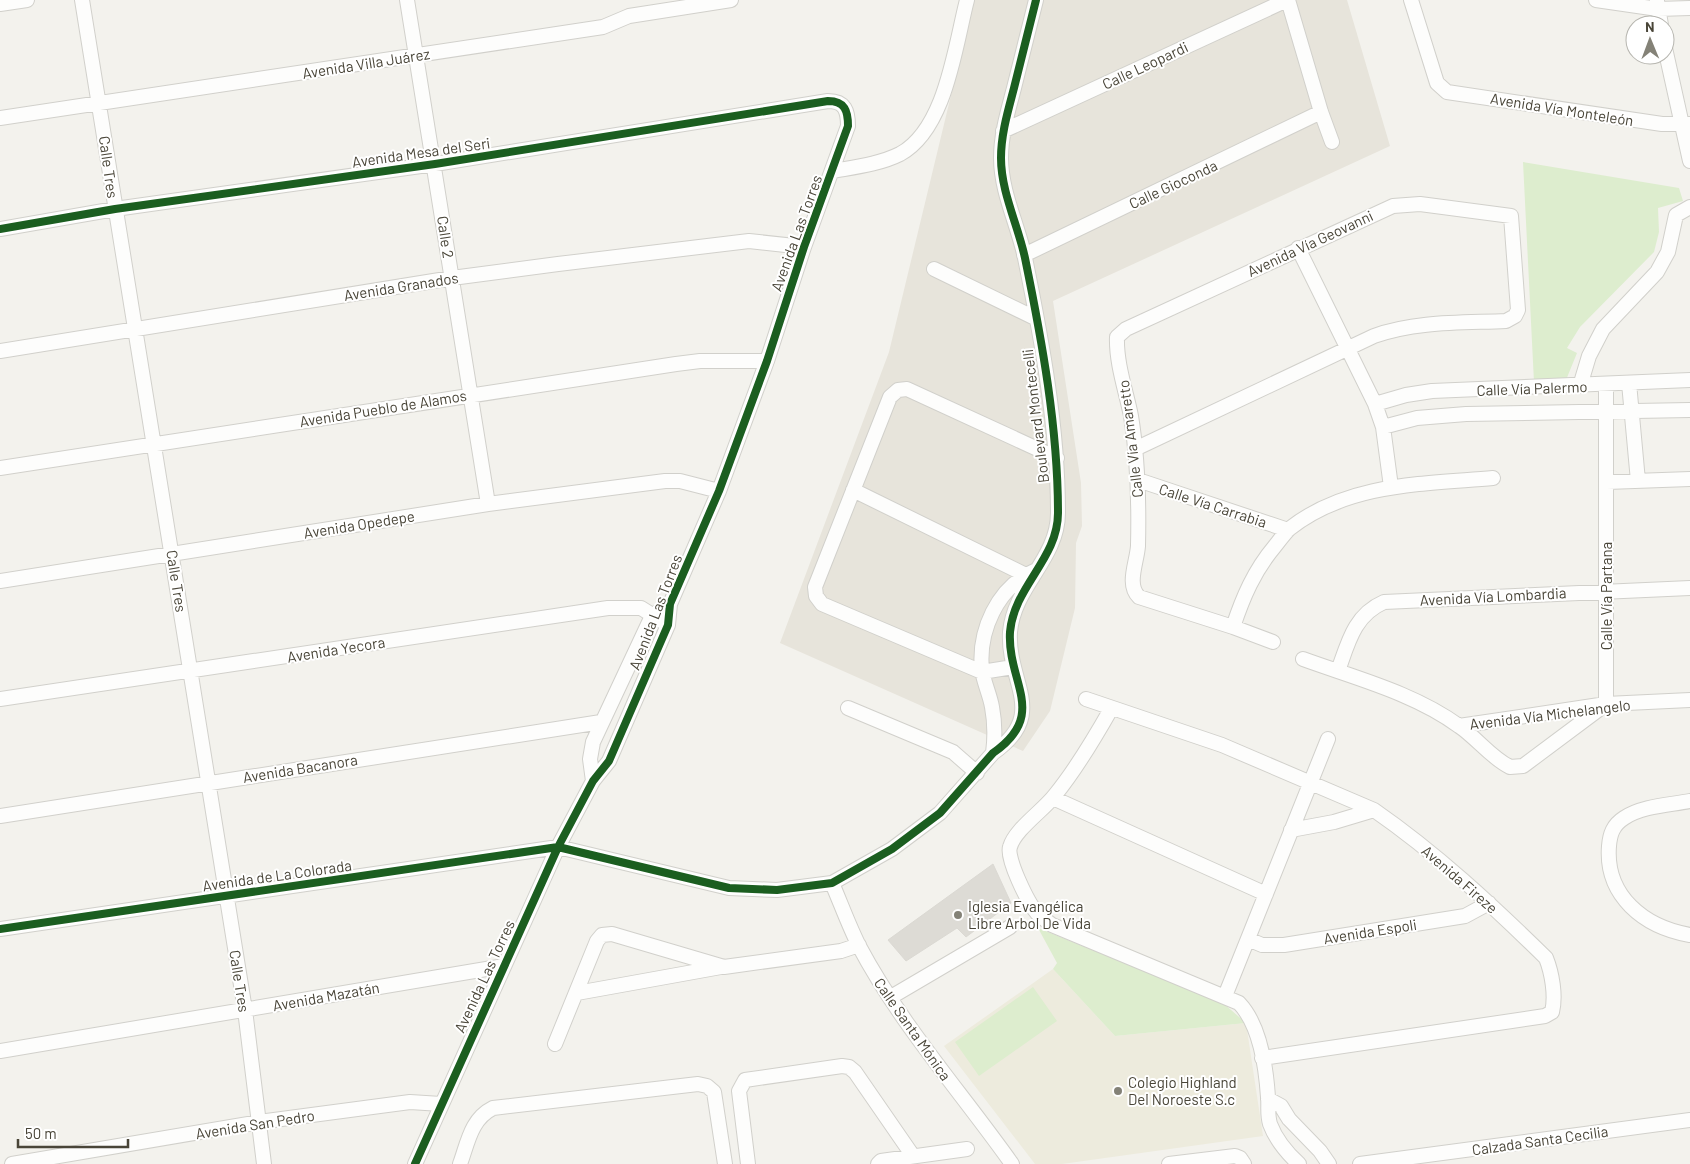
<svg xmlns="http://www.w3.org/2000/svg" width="1690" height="1164" viewBox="0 0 1690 1164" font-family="Barlow,sans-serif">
<rect width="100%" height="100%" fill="#f3f2ed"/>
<path fill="#e7e4db" d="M974,0h373l43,146 -337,155 28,182 1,43 -6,17 -1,65 -25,103 -27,40 -243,-108 109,-291z"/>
<path fill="#edebdd" d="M1053,969l62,67 131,-13 17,113 -201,28h-27l-91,-118z"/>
<path fill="#ddedce" d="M1523,162l156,26 4,13 -25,7 1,24 -5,20 -74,75 -13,21 10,5 -11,27 -32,2z
M1038,928l185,75 23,20 -131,13 -62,-67 4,-6z
M1033,987l24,34 -78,55 -24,-34z"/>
<path fill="#dddbd5" stroke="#dbd9d3" d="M993,864l18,39 -45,34 -9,-9 -51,33 -18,-21z"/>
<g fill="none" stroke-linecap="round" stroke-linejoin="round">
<g stroke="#d1d0cb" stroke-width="16">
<path id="minor" d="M82,0l163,1010 19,154
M407,0l81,504
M1288,0l33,112 11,30
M1411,0l26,83 10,9 215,32h28
M1596,0l62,9 32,-1
M1657,1l4,24
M0,4l27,-4
M1665,48l25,113
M0,118l603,-91 26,-11 102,-16
M1003,131l284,-131
M833,171c22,-4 47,-7 67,-17 46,-25 55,-108 67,-154
M0,229l115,-20 320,-45 393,-63c17,0 20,10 20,25l-44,121 -37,114 -48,130 -49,113 -2,21 -59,136 -16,20 -35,66 -143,317
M1298,248l77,156 8,23 8,60
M1024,255l297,-143
M934,269l103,50
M0,351l452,-73 106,-14 191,-23 55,6
M1629,383l9,98
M1580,386l9,-30 14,-27 54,-57 11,-20 8,-37 14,-8
M1375,404l31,-9 26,-4 258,-11
M1383,427l34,-9 49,-4 224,-4
M1135,449l239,-113c42,-15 88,-13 132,-15l9,-5 3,-6 -7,-94 -91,-12 -27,2 -267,123 -9,8c-1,26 9,54 14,79 7,43 8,87 7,130 -1,16 -12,39 1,51l94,30 40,15
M0,468l676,-104 24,-3h67
M1138,480l150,50
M1607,482l83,-3
M853,490l179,88
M0,581l488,-77 177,-23h15l39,10
M1233,627c10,-30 21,-56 42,-81 4,-5 9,-12 14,-17 58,-46 134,-45 204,-51
M1303,659c52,19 111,34 156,67 18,12 31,31 51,41l13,-1 83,-62v-320
M1013,667l-31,5 -160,-68 -6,-8 -1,-9 75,-190 8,-7 9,-1 150,69
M1338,671c10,-28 16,-56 46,-69l306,-14
M0,699l608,-91h33l27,17
M1086,699l136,46 152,65c62,43 118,95 172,148 6,15 10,38 6,54l-7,4 -283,42
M848,708l105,44 24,21
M1111,709c-17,30 -34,59 -56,86 -11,15 -40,34 -45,52 -4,11 18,56 27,66 4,4 10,8 15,12l187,78c21,22 27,64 29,94 1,9 -1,17 2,27 6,16 17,29 29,40
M1459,726l147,-22 84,-4
M993,753c2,-15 2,-30 -1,-46 -2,-12 -8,-24 -10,-37 -4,-39 15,-82 52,-99
M593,781l-3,-22 3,-17 59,-126 7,-5
M1053,798l213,96
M1690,801c-21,4 -48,5 -66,17 -11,7 -14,16 -15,28 -4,50 35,81 81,89
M0,816l601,-94
M1291,830l43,-8 40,-12
M832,883c9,21 17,43 27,63 42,79 102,146 153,218
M0,929l558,-82 171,41 48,2 55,-7 60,-34 48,-36 53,-60c56,-39 14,-70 17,-121 4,-46 48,-73 48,-119 0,-85 -16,-172 -33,-255 -7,-33 -24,-66 -24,-100 0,-24 7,-47 13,-70 7,-29 15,-59 22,-88
M1248,939l14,6h22l181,-29 24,-13
M577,993l144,-26
M1225,996l103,-257
M891,997l119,-70
M555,1044l42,-103 5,-6 10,-1 112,33 117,-16 18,-6
M0,1051l504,-85
M1268,1099l13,7 8,13 31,32 9,13
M12,1164l247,-42 151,-20 31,2
M460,1164c8,-22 11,-45 33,-56l205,-24 9,2 7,6 11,72
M748,1164l-9,-73 6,-11 97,-14 7,1 6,5 58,84
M878,1164l3,-3 86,-12
M1169,1164l66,-8 5,2 4,6
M1360,1164l330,-44"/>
</g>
<use href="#minor" stroke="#fdfdfc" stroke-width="14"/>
<g stroke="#fff" stroke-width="11">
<path id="cycleway" d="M0,229l115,-20 320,-45 393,-63c17,0 20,10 20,25l-44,121 -37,114 -48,130 -49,113 -2,21 -59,136 -16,20 -35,66 -143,317
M0,929l558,-82 171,41 48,2 55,-7 60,-34 48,-36 53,-60c56,-39 14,-70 17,-121 4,-46 48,-73 48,-119 0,-85 -16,-172 -33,-255 -7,-33 -24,-66 -24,-100 0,-24 7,-47 13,-70 7,-29 15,-59 22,-88"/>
</g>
<use href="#cycleway" stroke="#1b5e20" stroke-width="8"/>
</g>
<g fill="#848277" stroke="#fff" stroke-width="2">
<circle cx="958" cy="915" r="5"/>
<circle cx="1118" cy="1091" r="5"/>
</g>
<g text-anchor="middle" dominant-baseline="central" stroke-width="4" stroke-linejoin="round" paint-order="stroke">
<g font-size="15" fill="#494538" stroke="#fff">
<text transform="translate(366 63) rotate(-9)">Avenida Villa Juárez</text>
<text transform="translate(1145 65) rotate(-25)">Calle Leopardi</text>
<text transform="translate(1562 109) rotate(9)">Avenida Vía Monteleón</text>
<text transform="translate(421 152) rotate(-8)">Avenida Mesa del Seri</text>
<text transform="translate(109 167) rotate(82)">Calle Tres</text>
<text transform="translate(1173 184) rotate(-25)">Calle Gioconda</text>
<text transform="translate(796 233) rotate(-70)">Avenida Las Torres</text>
<text transform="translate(446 237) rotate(82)">Calle 2</text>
<text transform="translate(1310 243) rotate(-25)">Avenida Vía Geovanni</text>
<text transform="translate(401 286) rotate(-9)">Avenida Granados</text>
<text transform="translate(1532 388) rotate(-2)">Calle Vía Palermo</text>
<text transform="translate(383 408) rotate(-9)">Avenida Pueblo de Alamos</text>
<text transform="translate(1035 416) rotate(-97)">Boulevard Montecelli</text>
<text transform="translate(1130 439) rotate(-97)">Calle Vía Amaretto</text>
<text transform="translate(1213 505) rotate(18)">Calle Vía Carrabia</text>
<text transform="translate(359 524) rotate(-9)">Avenida Opedepe</text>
<text transform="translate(177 581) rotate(81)">Calle Tres</text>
<text transform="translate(1493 596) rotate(-3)">Avenida Vía Lombardia</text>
<text transform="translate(1606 596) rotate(-90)">Calle Vía Partana</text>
<text transform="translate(655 612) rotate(-69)">Avenida Las Torres</text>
<text transform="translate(336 649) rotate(-9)">Avenida Yecora</text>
<text transform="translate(1550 714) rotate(-7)">Avenida Vía Michelangelo</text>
<text transform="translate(300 768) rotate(-9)">Avenida Bacanora</text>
<text transform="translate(277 875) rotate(-8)">Avenida de La Colorada</text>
<text transform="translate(1460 879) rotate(41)">Avenida Fireze</text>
<text transform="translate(1370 931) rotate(-9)">Avenida Espoli</text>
<text transform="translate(484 976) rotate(-65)">Avenida Las Torres</text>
<text transform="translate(240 981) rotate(81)">Calle Tres</text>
<text transform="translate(326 996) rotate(-10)">Avenida Mazatán</text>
<text transform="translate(913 1029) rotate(55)">Calle Santa Mónica</text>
<text transform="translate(255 1124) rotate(-9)">Avenida San Pedro</text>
<text transform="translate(1540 1140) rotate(-8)">Calzada Santa Cecilia</text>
</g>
<g font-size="15" fill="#494538" stroke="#fff" text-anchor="start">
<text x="968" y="906">Iglesia Evangélica<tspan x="968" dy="17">Libre Arbol De Vida</tspan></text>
<text x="1128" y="1082">Colegio Highland<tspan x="1128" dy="17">Del Noroeste S.c</tspan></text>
</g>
</g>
<g transform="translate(1650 40) rotate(359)"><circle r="24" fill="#ffffff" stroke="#b6b5af"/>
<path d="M0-4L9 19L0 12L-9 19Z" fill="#848277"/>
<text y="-8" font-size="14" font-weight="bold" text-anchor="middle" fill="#494538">N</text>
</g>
<path d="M18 1139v8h110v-8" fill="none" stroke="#494538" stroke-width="2.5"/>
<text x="25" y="1139" font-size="15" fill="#494538" stroke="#ffffff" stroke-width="4" paint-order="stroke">50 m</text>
</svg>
